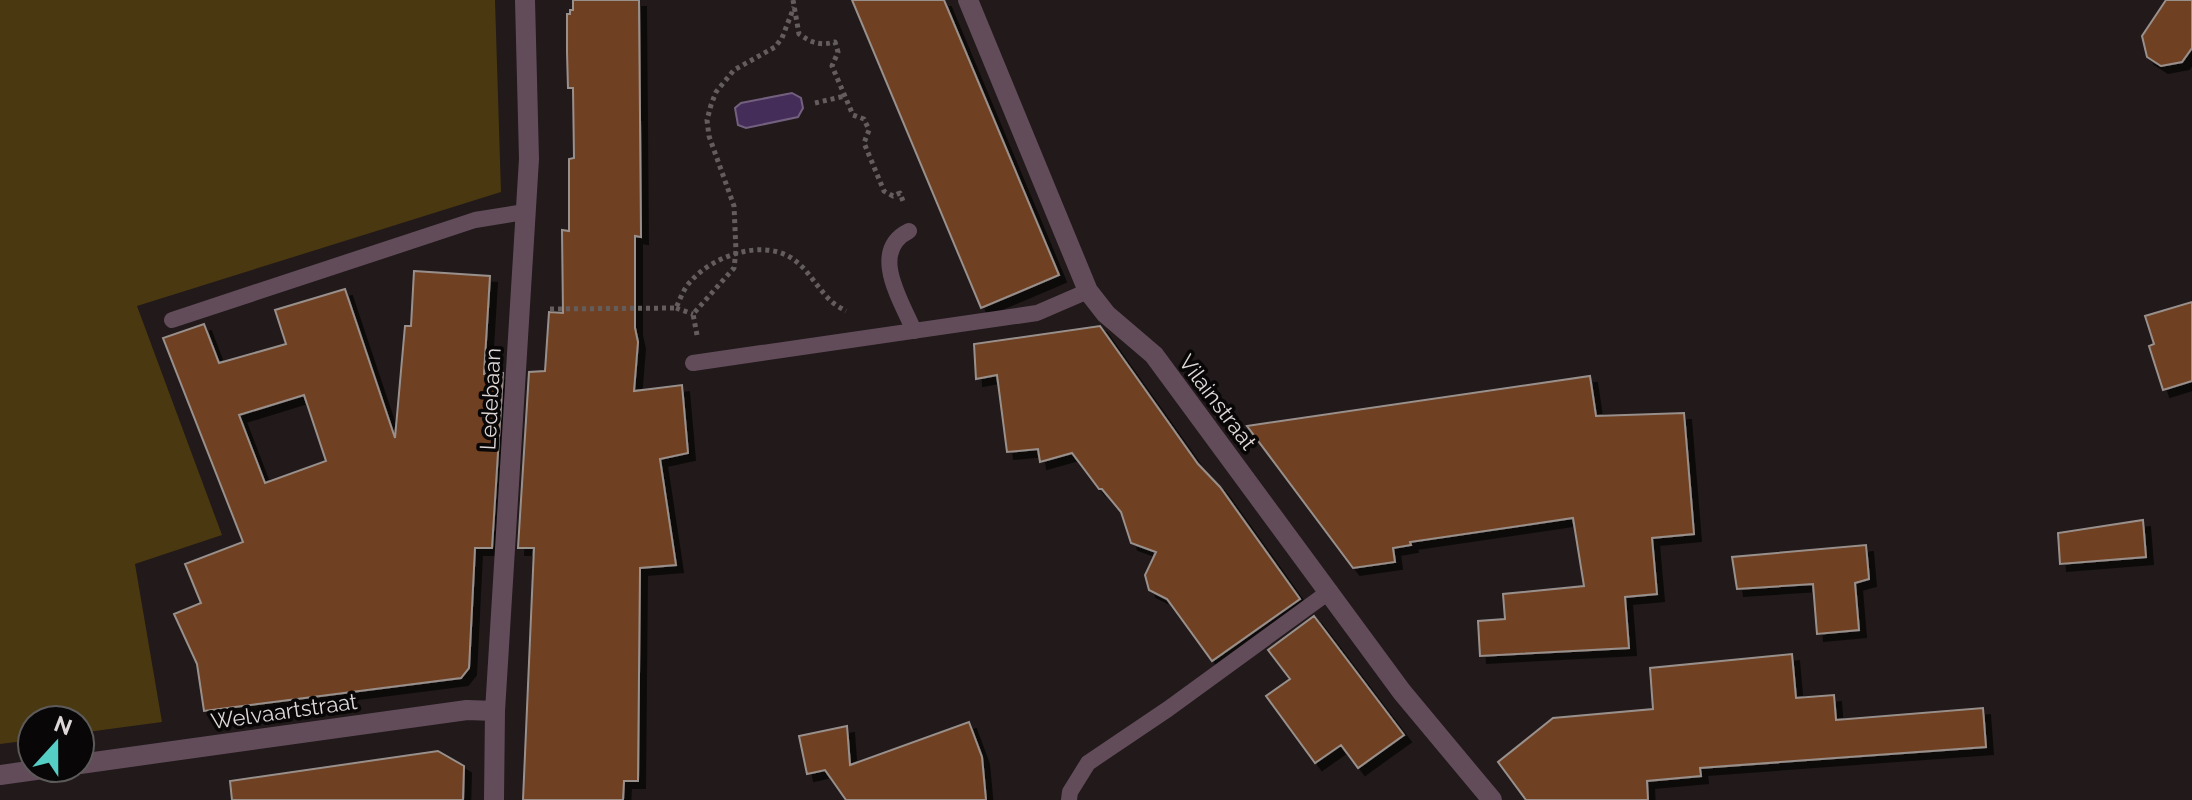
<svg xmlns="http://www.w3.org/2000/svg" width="2192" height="800" viewBox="0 0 2192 800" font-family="Raleway,sans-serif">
<defs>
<filter id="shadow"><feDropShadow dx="7" dy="7" stdDeviation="0" flood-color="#0009"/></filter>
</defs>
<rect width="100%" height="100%" fill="#21191a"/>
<path fill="#493810" d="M0,0h495l6,192 -364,114 85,229 -87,29 27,158 -82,11v-13h-48v20l-32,4z"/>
<path fill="#452d59" stroke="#73607f" stroke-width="2" d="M792,93l9,5 2,10 -5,9 -52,11 -8,-3 -3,-17 6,-5z"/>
<path fill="#6f3f21" stroke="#99908c" stroke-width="2" fill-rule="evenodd" filter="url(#shadow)" d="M573,0h66l2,237 -6,-1v92l3,14 -4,49 48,-6 6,68 -28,6 16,106 -36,3 -2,213h-14l-1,19h-100l11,-252h-16l11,-176 16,-1 4,-59 14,1 -1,-83 7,1v-72l5,-1 -1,-70h-5l-1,-36v-38h3v-4h3z
M852,0h92l115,275 -78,33z
M2166,0h26v48l-10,14 -21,4 -14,-9 -5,-21z
M414,271l76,5 -6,98 19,-1 -11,175h-17l-6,120 -8,10 -257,33 -7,-47 -23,-50 27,-11 -16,-39 58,-22 -80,-204 41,-14 15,39 67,-19 -11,-34 70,-21 50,149 10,-112h6zM304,395l22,66 -61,22 -26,-68z
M2192,302v79l-29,9 -14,-44 5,-2 -9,-28z
M1100,326l98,138 22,23 80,112 -88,62 -45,-62 -18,-9 -4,-15 11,-23 -25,-9 -10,-31 -19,-23h-3l-27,-36 -32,9 -2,-13 -31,3 -10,-77 -21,4 -2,-35z
M1590,376l6,40 88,-3 10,121 -42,4 5,56 -32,3 4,51 -149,8 -2,-35 27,-2 -2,-25 81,-8 -11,-68 -163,24 1,3 -18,3 2,14 -42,6 -106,-142z
M2143,520l3,37 -86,7 -2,-31z
M1866,545l3,34 -14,4 4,47 -42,4 -4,-50 -76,5 -5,-32z
M1314,616l90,119 -46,33 -17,-23 -26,18 -49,-67 24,-17 -22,-29z
M1792,654l4,44 38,-3 2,25 147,-12 3,39 -286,21 1,8 -54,5 1,19h-122l-28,-38 55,-44 100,-9 -3,-41z
M969,722l13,35 4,43h-140l-21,-30 -18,4 -8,-38 48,-10 3,39z
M438,751l26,15 -1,34h-231l-2,-19z"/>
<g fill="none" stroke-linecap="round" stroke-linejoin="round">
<path stroke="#645d5e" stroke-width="5" stroke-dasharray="4 4" stroke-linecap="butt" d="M793,0l6,34c13,9 21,12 36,8l3,10 -6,14 21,49 11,4 5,11 -5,13 20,48 9,5 7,-3 4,11
M815,103l30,-7
M676,308l17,6
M550,309l126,-1c4,-9 8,-20 15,-27 21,-24 67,-41 97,-25 19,10 27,30 43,45 4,4 10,7 15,10
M697,335l-4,-21 41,-46 2,-17 -2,-45 -25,-70 -2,-16 4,-15 5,-13 18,-22 41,-23 7,-9 12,-31"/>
<path stroke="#624c5a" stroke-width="16" d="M909,231c-41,20 -7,71 5,100
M172,320l303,-100 50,-8
M693,363l344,-50 51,-22
M1069,800l1,-8 18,-29 80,-54 162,-118"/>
<path stroke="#624c5a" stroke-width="20" d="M968,0l120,291 18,23 48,41 248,337 90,108
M80,764l387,-54 28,1
M0,775l50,-7
M494,800l1,-89 34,-552 -4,-159"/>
</g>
<g text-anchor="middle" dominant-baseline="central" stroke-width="7" stroke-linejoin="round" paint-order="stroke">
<g font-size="22" fill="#ddd7d7" stroke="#080606">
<text transform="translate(490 399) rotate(-87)">Ledebaan</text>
<text transform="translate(1218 402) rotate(53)">Vilainstraat</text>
<text transform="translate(284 711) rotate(-8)">Welvaartstraat</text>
</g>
</g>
<g transform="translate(56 744) rotate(21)"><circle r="38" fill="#080606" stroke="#5d5a5a" stroke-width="2"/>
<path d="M0-6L14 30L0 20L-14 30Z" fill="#55cec5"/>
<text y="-12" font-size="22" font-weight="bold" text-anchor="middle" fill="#ddd7d7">N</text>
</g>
</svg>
